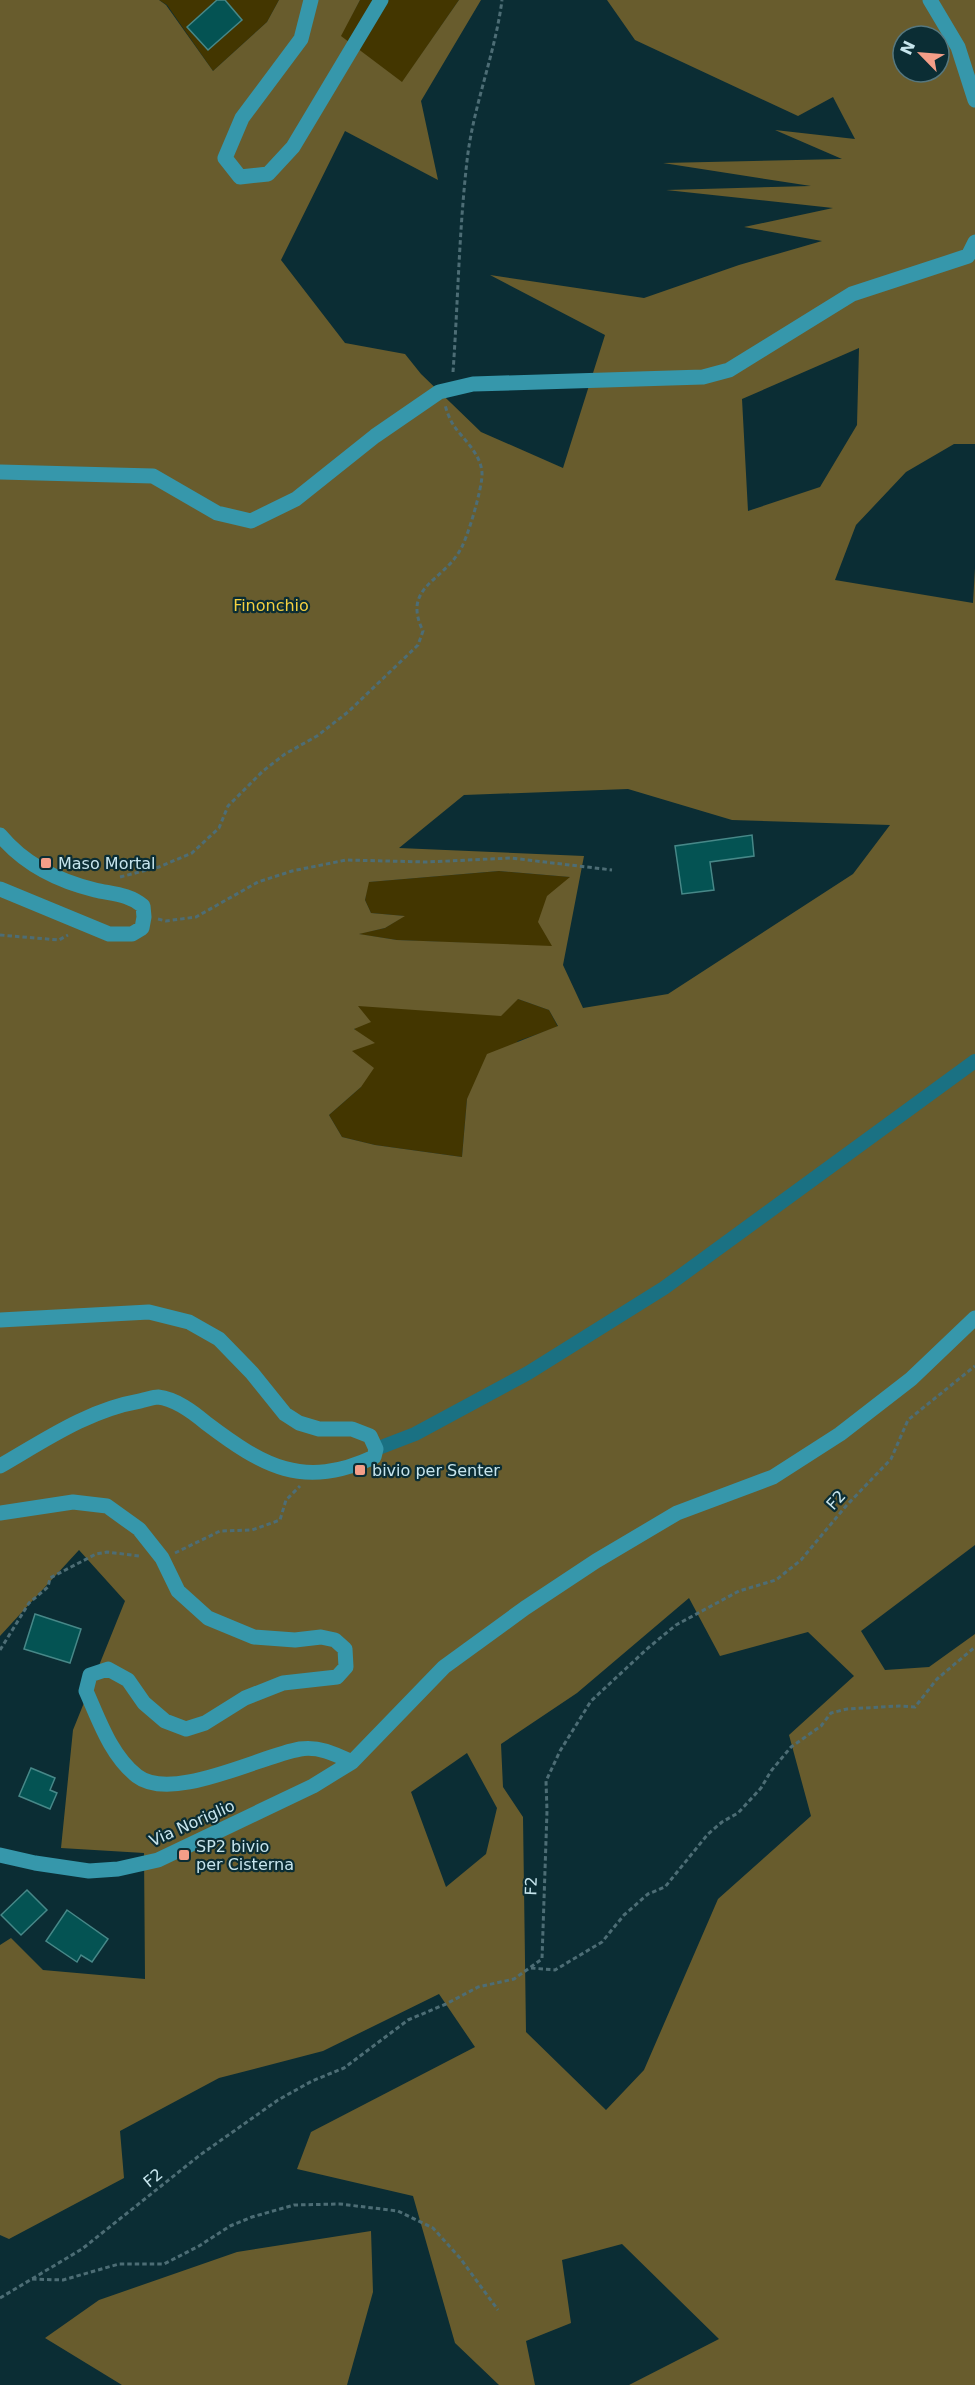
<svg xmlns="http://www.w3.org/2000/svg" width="975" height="2385" viewBox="0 0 975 2385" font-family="'DejaVu Sans',sans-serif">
<rect width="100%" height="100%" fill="#0b2d34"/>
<path fill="#433600" d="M159,0h120l-12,22 -54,49 -46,-66z
M360,0h99l-57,83 -62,-47z
M499,871l72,6 -18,70 -156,-7 -40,-6 28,-6 19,-12 -33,-3 -6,-13 3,-18z
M518,999l31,11 9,17 -40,14 -51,58 -5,58 -87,-12 -33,-8 -13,-22 32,-28 -9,-36 6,-46 40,2z"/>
<path fill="#685c2d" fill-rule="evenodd" d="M0,0h159l7,5 47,66 54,-49 12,-22h81l-19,36 61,46 57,-82h22l-60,101 17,79 -93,-49 -64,129 64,83 60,11 16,20 60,58 82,36 42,-133 -115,-60 154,23 95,-33 83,-24 -78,-14 89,-19 -167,-18 145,-4 -148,-23 179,-4 -67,-29 80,9 -22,-42 -35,19 -163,-76 -28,-40h368v444h-21l-48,28 -50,53 -21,55 138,23 2,-35v977l-114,86 24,39 44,-3 46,-33v751h-346l90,-46 -97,-95 -60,16 9,63 -45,18 9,44h-36l-44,-42 -42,-147 -116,-27 14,-37 164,-85 -36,-53 -116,57 -104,27 -99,53 4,47 -115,61 -9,-4v-290l11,-7 32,32 102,9 -1,-126 -83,-5 12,-118 52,-129 -46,-51 -79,86zM903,36h36v36h-36zM859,348l-2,77 -37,62 -72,24 -6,-112zM628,789l104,31 158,5 -37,49 -185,120 -85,14 -20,-43 21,-109 -185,-8 65,-53zM499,871l71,6 -23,19 -9,26 14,24 -155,-6 -38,-6 26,-6 20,-12 -34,-3 -6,-13 4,-18zM518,999l31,11 9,16 -71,28 -20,45 -5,58 -87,-12 -33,-8 -13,-22 32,-28 13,-19 -22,-17 23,-8 -21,-14 17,-7 -13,-16 143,10zM689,1598l31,58 88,-24 46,44 -65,59 22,81 -93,83 -74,171 -38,40 -80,-78 -3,-215 -20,-30 -2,-43 76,-51zM467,1753l30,55 -11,46 -40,33 -35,-95z
M371,2231l2,61 -26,93h-225l-77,-47 54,-38 138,-48z"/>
<path fill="#045353" stroke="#478888" stroke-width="1.5" d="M217,0h8l17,20 -34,30 -21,-23z
M752,835l2,21 -44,6 4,28 -32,4 -7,-48z
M35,1614l46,15 -11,34 -46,-14z
M31,1768l24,10 -5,12 7,3 -7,16 -31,-13z
M27,1890l20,20 -26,25 -20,-20z
M67,1910l41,29 -16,23 -11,-7 -4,7 -31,-21z"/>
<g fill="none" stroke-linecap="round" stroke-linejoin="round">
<path stroke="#4d6d75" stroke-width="3" stroke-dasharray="4.5 3" stroke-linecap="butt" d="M453,372c5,-70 6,-141 14,-211 6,-55 28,-106 35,-161
M120,877l39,-10 33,-14 27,-25 9,-22 35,-35 22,-17 32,-18 31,-24 70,-67 5,-14c-21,-43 18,-49 36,-79 8,-11 24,-66 23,-79 -1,-19 -18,-33 -28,-47 -4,-6 -7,-14 -9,-21
M158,919l8,2 30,-4 62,-35 34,-11 54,-11 81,2 84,-4 101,12
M0,935l59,5 9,-5
M175,1553l45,-22 32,-1 28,-10 6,-20 14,-14
M0,1650l29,-47 19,-16 2,-9 46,-24 11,-2 32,4
M531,1968l24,2 47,-28 22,-27 24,-21 17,-7 43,-53 14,-12 16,-9 23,-25 10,-17 20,-24 30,-21 10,-13 16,-4 52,-3 16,1 22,-28 38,-32
M32,2279l31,1 56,-16h45l35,-18 31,-20 22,-9 42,-12 46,-1 58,7 35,17 27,30 38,52
M0,2298l82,-49 118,-94 78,-55 34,-19 32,-13 64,-48 38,-16 32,-17 36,-8 28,-20 5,-148 -1,-30 14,-30 31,-50 57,-53 28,-23 63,-34 37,-11 25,-20 45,-54 45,-47 17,-39 67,-54"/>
<path stroke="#1a7183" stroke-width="14" d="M376,1449l39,-15 113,-61 136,-85 311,-227"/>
<path stroke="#3697ab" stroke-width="15" d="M311,0l-10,39 -59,79 -17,40 15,19 28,-3 25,-27 88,-147
M930,0l28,47 17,53
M0,472l153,4 64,37 34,8 45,-22 79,-63 64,-44 34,-8 230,-7 26,-7 123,-76 116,-38 7,-14
M0,835c24,29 58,46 95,55 17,4 34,4 48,16l1,11 -2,11 -10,6h-23l-109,-45
M0,1320l149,-8 40,10 30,17 33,34 33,41 14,9 20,6h33l18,7 6,13 -2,8c-71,33 -111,9 -168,-34 -13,-11 -30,-24 -48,-26 -5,0 -12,3 -18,4 -52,9 -95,39 -140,65
M0,1513l73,-11 34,4 32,23 23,29 16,33 30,27 46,19 41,3 26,-3 14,3 10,9 1,18 -9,10 -54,6 -38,15 -40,25 -19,6 -21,-8 -21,-18 -16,-23 -20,-11 -18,6 -4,16c13,29 25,65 51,85 35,27 123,-20 163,-27 19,-3 35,5 52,13
M0,1855l35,8 54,8 29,-2 40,-9 155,-74 39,-24 92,-95 81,-59 71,-47 81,-48 96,-36 67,-43 71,-55 64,-61"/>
</g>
<g fill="#f49e88" stroke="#0b2d34" stroke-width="2">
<rect x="40" y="857" width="12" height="12" rx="3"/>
<rect x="354" y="1464" width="12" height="12" rx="3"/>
<rect x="178" y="1849" width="12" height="12" rx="3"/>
</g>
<g text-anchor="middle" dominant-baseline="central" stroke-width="4.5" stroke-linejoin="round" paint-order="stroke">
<g font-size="16" fill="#f4d040" stroke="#0b2d34">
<text x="271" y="605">Finonchio</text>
</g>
<g font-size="16" fill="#c7e5ed" stroke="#0b2d34" text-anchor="start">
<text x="58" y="863">Maso Mortal</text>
<text x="372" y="1470">bivio per Senter</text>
<text x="196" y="1846">SP2 bivio<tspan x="196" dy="18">per Cisterna</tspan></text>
</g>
<g font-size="16" fill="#c7e5ed" stroke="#0b2d34">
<text transform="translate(836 1500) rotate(-48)">F2</text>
<text transform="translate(192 1823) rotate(-24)">Via Noriglio</text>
<text transform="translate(531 1886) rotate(-88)">F2</text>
<text transform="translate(153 2178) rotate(-39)">F2</text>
</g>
</g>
<g transform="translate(921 54) rotate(295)"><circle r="28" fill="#0b2d34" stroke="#56777e" stroke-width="1.5"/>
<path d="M0-4.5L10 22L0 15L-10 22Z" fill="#f49e88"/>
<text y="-9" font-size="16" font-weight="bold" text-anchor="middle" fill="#c7e5ed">N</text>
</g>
</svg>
